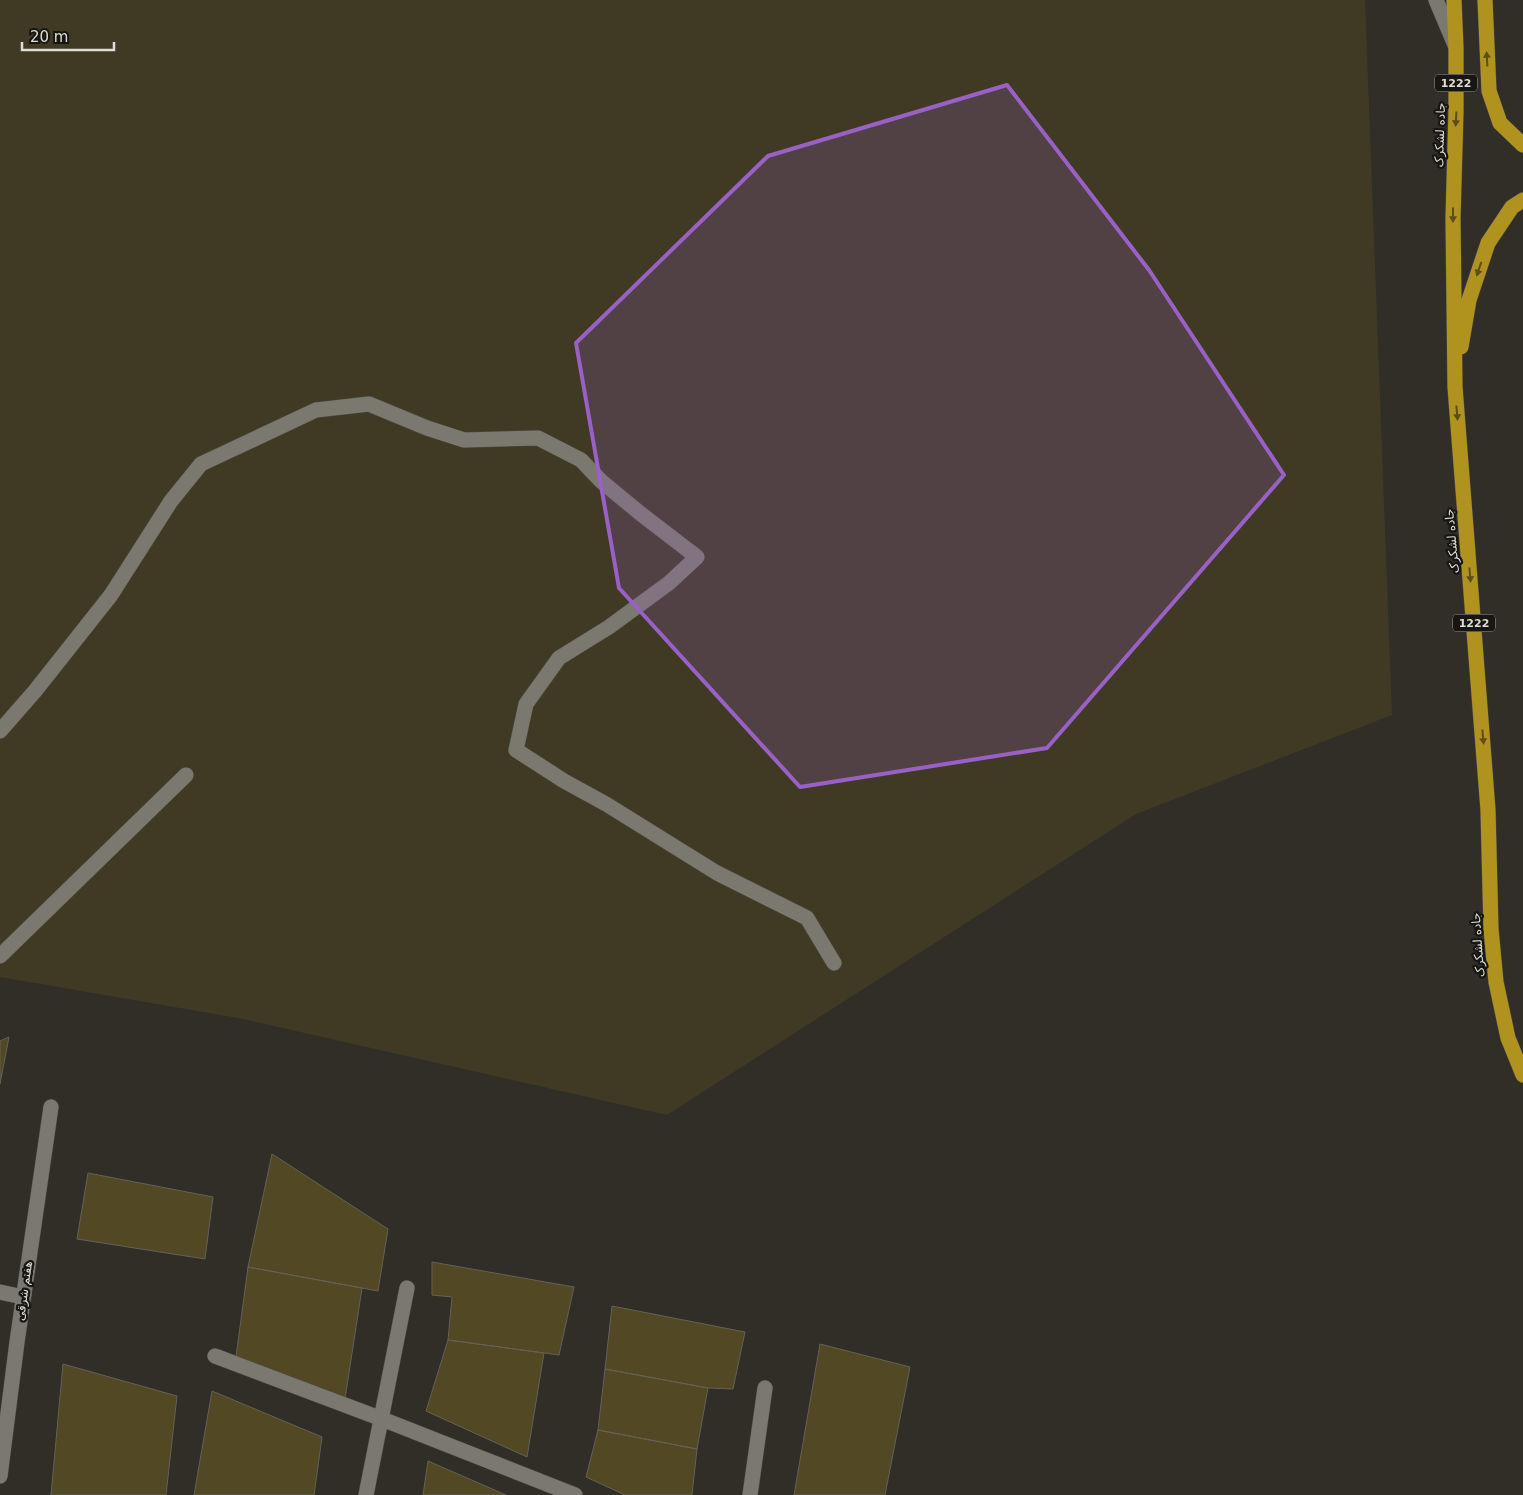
<svg xmlns="http://www.w3.org/2000/svg" width="1523" height="1495" viewBox="0 0 1523 1495" font-family="'DejaVu Sans',Vazirmatn,sans-serif">
<rect width="100%" height="100%" fill="#302e26"/>
<path fill="#403a24" d="M0,0h1365l27,715 -256,99 -469,301 -429,-97 -238,-41z"/>
<path fill="#524823" stroke="#646158" d="M9,1037l-9,47v-43z
M272,1154l116,75 -10,62 -130,-24z
M88,1173l125,24 -8,62 -128,-20z
M432,1262l142,25 -15,68 -111,-15 4,-43 -20,-2z
M248,1267l114,21 -17,111 -109,-42z
M612,1306l133,26 -12,57 -25,-1 -103,-19z
M448,1340l96,13 -17,104 -101,-46z
M820,1344l90,23 -25,128h-91z
M63,1364l114,32 -11,99h-115z
M605,1369l103,19 -11,61 -99,-19z
M212,1391l110,46 -8,58h-120z
M598,1430l99,19 -5,46h-67l-39,-18z
M428,1461l78,34h-83z"/>
<g fill="none" stroke-linecap="round" stroke-linejoin="round">
<g stroke="#4b4a43" stroke-width="16">
<path id="minor" d="M1436,0l19,45
M0,731l35,-40 76,-96 60,-94 30,-37 115,-54 53,-6 58,24 37,12 74,-2 43,22 20,21 40,33 56,43 -28,26 -60,44 -50,31 -33,46 -10,46 48,31 42,23 111,69 90,45 27,45
M0,956l186,-181
M0,1292l23,5
M215,1356l167,63 193,76
M0,1476l17,-134 34,-235
M366,1495l41,-207
M750,1495l15,-107"/>
</g>
<g stroke="#4b4a43" stroke-width="16">
<path id="highway" d="M1454,0l2,48v63l-3,107 2,169 33,423 3,119 5,53 12,56 15,37
M1485,0l4,91 11,32 23,22
M1461,347l8,-47 19,-57 24,-36 11,-7"/>
</g>
<use href="#minor" stroke="#7b796f" stroke-width="15"/>
<use href="#highway" stroke="#b0931f" stroke-width="15"/>
</g>
<defs><path id="oneway-solid" d="M-6-.8H1V-3.2L6.5 0L1 3.2V.8H-6Z" transform="scale(1.25)"/></defs>
<g fill="#5c4e18">
<use href="#oneway-solid" transform="translate(1487 59) rotate(-93)"/>
<use href="#oneway-solid" transform="translate(1456 119) rotate(93)"/>
<use href="#oneway-solid" transform="translate(1453 215) rotate(90)"/>
<use href="#oneway-solid" transform="translate(1479 269) rotate(109)"/>
<use href="#oneway-solid" transform="translate(1457 413) rotate(85)"/>
<use href="#oneway-solid" transform="translate(1470 575) rotate(85)"/>
<use href="#oneway-solid" transform="translate(1483 737) rotate(85)"/>
</g>
<path fill="#9961c6" fill-opacity="0.2" stroke="#9961c6" stroke-width="4" stroke-linejoin="round" d="M1007,85l142,185 135,205 -237,273 -247,39 -181,-199 -43,-245 192,-187z"/>
<g text-anchor="middle" dominant-baseline="central" stroke-width="4.5" stroke-linejoin="round" paint-order="stroke">
<g fill="#171612" stroke="#a2a19c" stroke-width="1">
<rect x="1435" y="74.5" width="42" height="17" rx="4"/>
<rect x="1453" y="614.5" width="42" height="17" rx="4"/>
</g>
<g font-size="11" font-weight="bold" fill="#deddd7">
<text x="1456" y="83">1222</text>
<text x="1474" y="623">1222</text>
</g>
<g font-size="12" fill="#deddd7" stroke="#171612">
<text transform="translate(1440 135) rotate(-88)">جاده لشکرک</text>
<text transform="translate(1452 541) rotate(-95)">جاده لشکرک</text>
<text transform="translate(1478 945) rotate(-94)">جاده لشکرک</text>
<text transform="translate(24 1291) rotate(-82)">هفتم شرقی</text>
</g>
</g>
<path d="M22 42v8h92v-8" fill="none" stroke="#deddd7" stroke-width="2.5"/>
<text x="30" y="42" font-size="15" fill="#deddd7" stroke="#171612" stroke-width="4" paint-order="stroke">20 m</text>
</svg>
